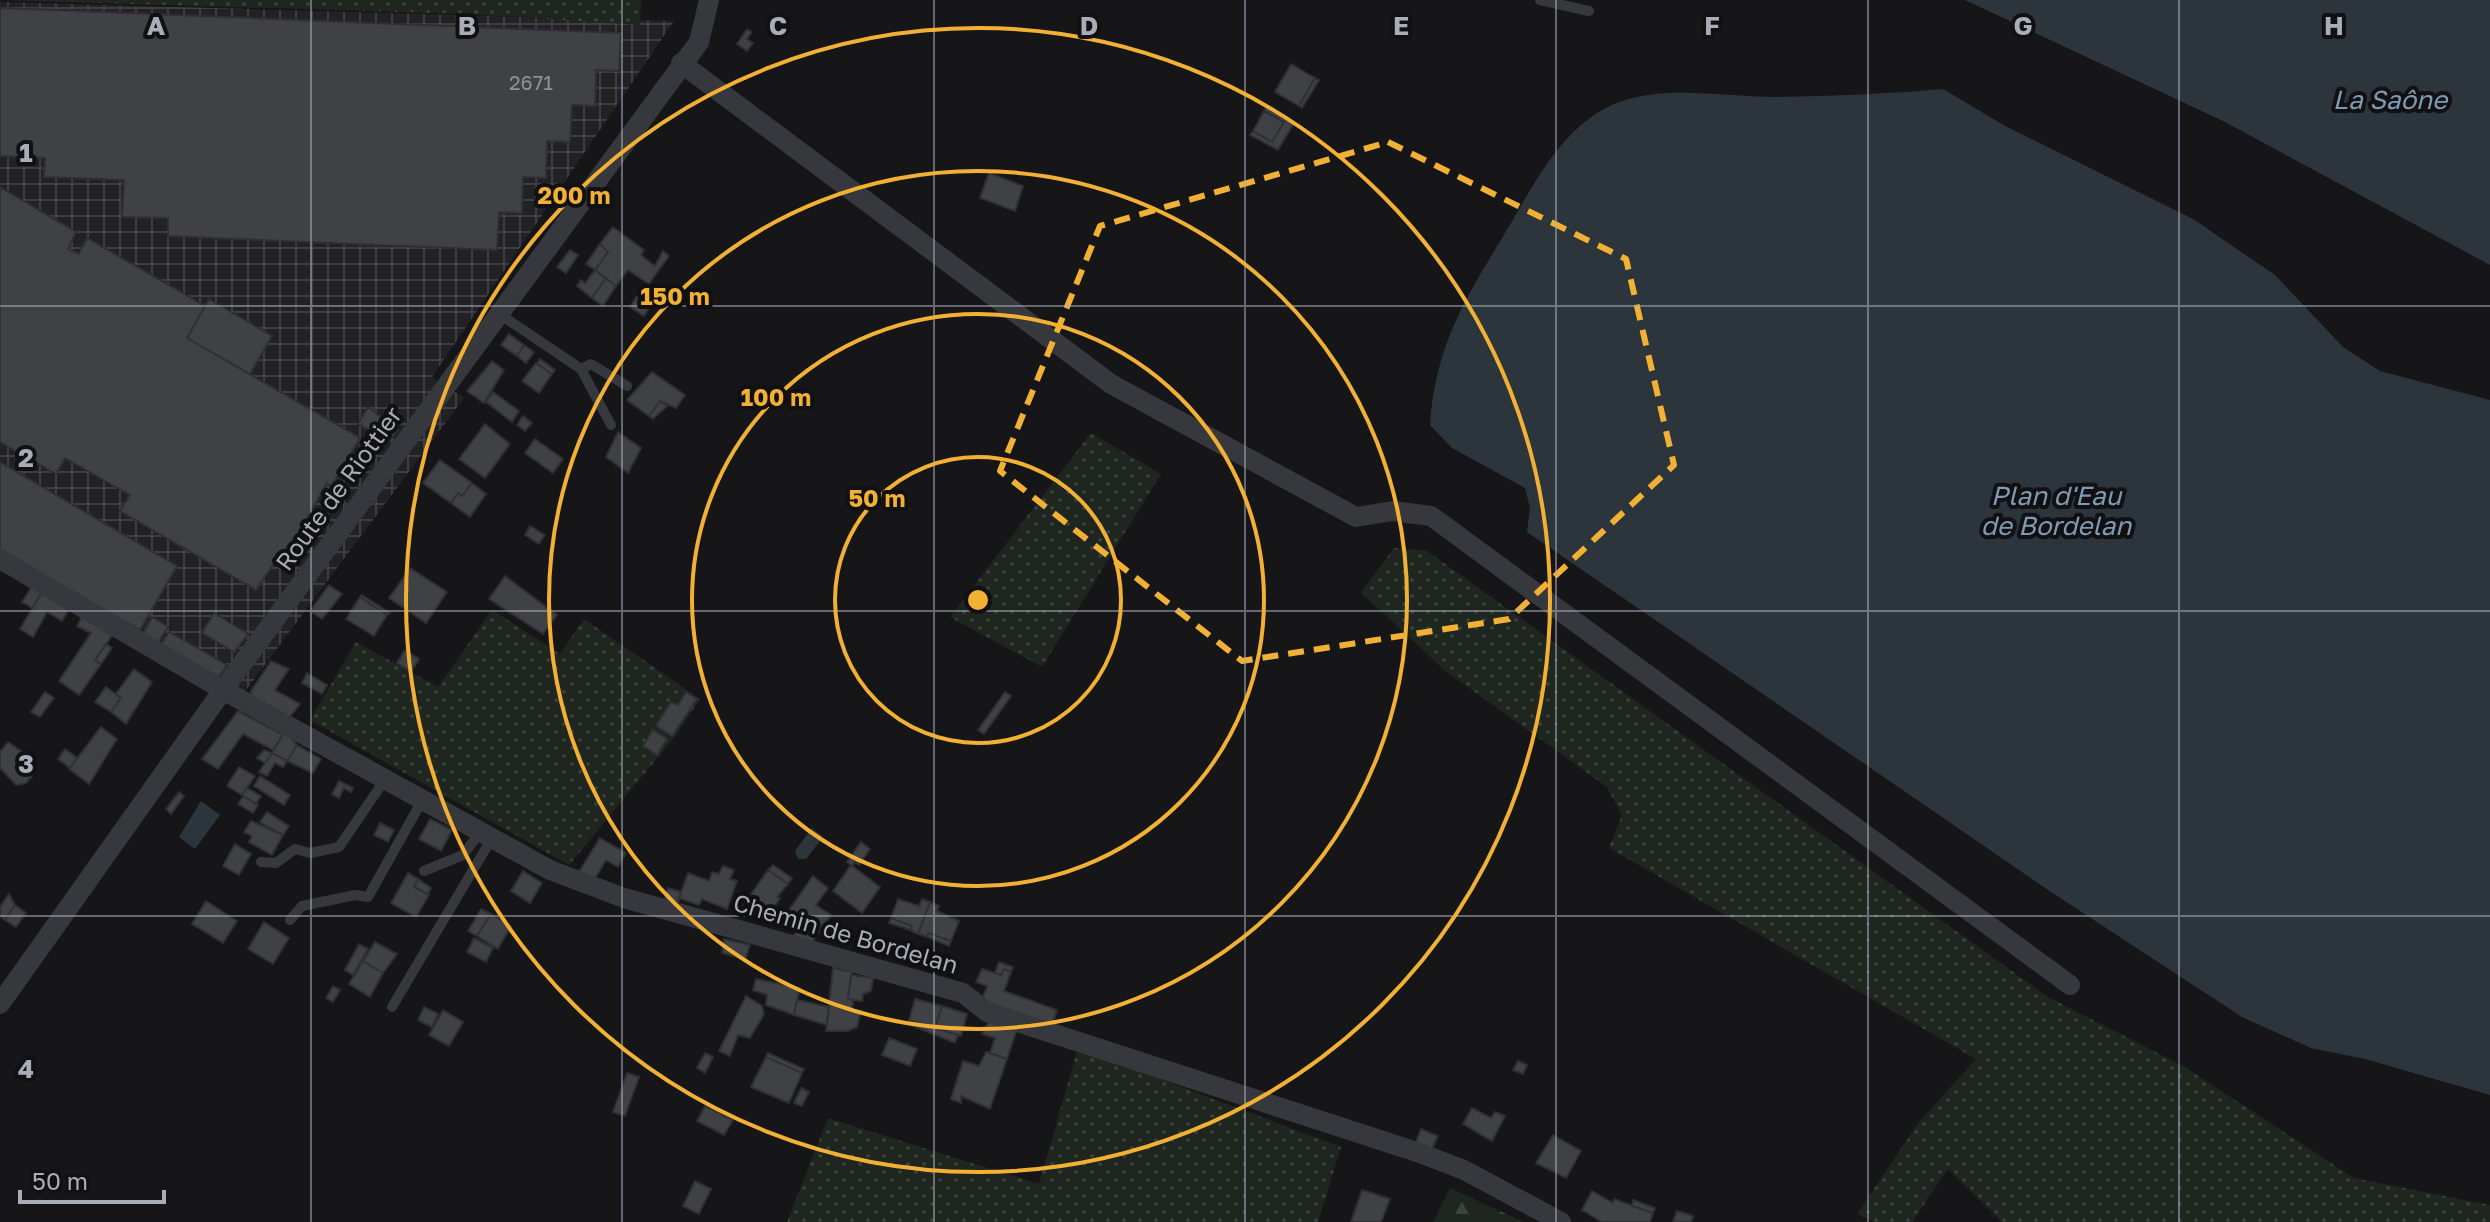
<svg xmlns="http://www.w3.org/2000/svg" width="2490" height="1222" viewBox="0 0 2490 1222" font-family="'Golos Text',sans-serif">
<defs>
<pattern id="industrial-grid" width="8" height="8" patternUnits="userSpaceOnUse" patternTransform="scale(2)"><rect width="8" height="8" fill="#222225"/><path d="M0 4h8M4 0v8" fill="none" stroke="#3f3f43"/></pattern>
<pattern id="green-dots" width="8" height="8" patternUnits="userSpaceOnUse" patternTransform="scale(2)"><rect width="8" height="8" fill="#1e261f"/><path d="M2 2h.1M6 6h.1" fill="none" stroke="#3c433d" stroke-width="1.8" stroke-linecap="round"/></pattern>
<pattern id="forest-firs" width="22" height="20" patternUnits="userSpaceOnUse" patternTransform="scale(2)"><rect width="22" height="20" fill="#1e261f"/><path d="M5 1l3.5 6h-7zM16 11l3.5 6h-7z" fill="#3c433d"/></pattern>
</defs>
<rect width="100%" height="100%" fill="#161618"/>
<path fill="url(#industrial-grid)" d="M0,2l674,19 -242,356 32,21 -229,307 -235,-138z"/>
<path fill="url(#green-dots)" d="M0,0h641l-1,25 -172,-11z
M1091,433l70,41 -119,193 -92,-50z
M1394,548l33,3 621,446 135,69 171,112 136,27v17h-488l-54,-53 -36,53h-38l-17,-8 62,-92 57,-63 -367,-211 13,-33 -15,-28 -163,-117 -83,-78z
M492,610l68,44 24,-35 116,80 -23,35 -108,131 -259,-145 46,-78 82,45z
M1078,1048l263,99 -23,75h-531l41,-104 211,66z"/>
<path fill="url(#forest-firs)" d="M1450,1188l74,34h-91z"/>
<path fill="#2c353c" d="M1965,0h525v265l-267,-144z
M1943,89l64,38 186,92 82,56 68,72 37,24 110,29v695l-125,-36 -54,-11 -69,-31 -191,-125 -524,-360 3,-24 -5,-20 -73,-40 -22,-23c5,-75 32,-122 71,-185 25,-41 49,-93 89,-122 52,-39 123,-21 183,-21 57,-1 113,-3 170,-8z
M201,801l19,14 -25,34 -16,-12z
M812,828l11,9 -17,22h-8l-3,-8z"/>
<path fill="#404145" stroke="#303034" stroke-width="2" d="M0,8l621,25 -2,38 -23,-1 -1,36 -23,-1 -2,37 -23,-1 -1,37 -23,-1 -1,36 -23,-1 -2,38 -329,-14v-18l-46,-1 2,-37 -80,-3 1,-19 -45,-2z
M747,29l5,3 -5,7 6,4 -6,8 -10,-7z
M1291,64l24,14 -16,28 -24,-14z
M1315,78l4,2 -17,28 -3,-2z
M1266,107l28,16 -16,27 -28,-15 3,-4 19,11 12,-20 -20,-11z
M1264,111l20,11 -12,20 -19,-11z
M989,173l34,13 -8,25 -35,-13z
M0,187l76,45 -8,17 11,5 8,-16 118,68 -18,32 173,100 -29,49 -4,-4 -36,64 -3,-1 -9,16 -3,-2 -20,30 -136,-79 10,-16 -65,-37 -9,16 -56,-32z
M613,227l31,23 -3,5 14,11 8,-15 6,5 -20,28 -21,-14 -12,16 -21,-16 13,-18 -8,-8z
M600,244l8,8 -13,18 -9,-6z
M570,250l8,5 -12,18 -9,-6z
M595,270l11,8 -14,20 -15,-12 4,-6 4,3z
M606,278l10,8 -13,20 -11,-8z
M637,296l14,9 -7,11 -14,-9z
M209,299l63,37 -22,38 -63,-36z
M509,334l15,11 -7,11 -16,-11z
M524,345l10,7 -8,11 -9,-7z
M540,359l15,11 -3,4 -15,-10z
M492,361l12,9 -20,33 -17,-12z
M536,363l16,11 -13,19 -17,-12z
M652,372l33,23 -9,13 -16,-7 -11,15 -22,-16z
M493,392l26,19 -7,11 -26,-20z
M660,401l7,5 -14,13 -4,-3z
M368,407l30,23 -9,11 -31,-17z
M523,416l9,7 -7,8 -8,-6z
M485,424l25,20 -25,34 -26,-19z
M618,432l23,16 -13,25 -22,-16z
M535,439l28,20 -10,14 -28,-20z
M440,460l32,23 -10,13 -4,-3 -7,10 -28,-20z
M0,462l177,104 -37,64 -140,-80z
M472,483l14,11 -16,23 -19,-14 7,-10 4,3z
M530,526l15,9 -6,9 -14,-9z
M410,568l37,24 -21,31 -37,-25z
M505,576l52,39 -14,19 -54,-35z
M329,585l13,9 -20,25 -12,-8z
M32,586l10,6 -10,16 -10,-6z
M42,592l28,16 -8,13 -15,-9 -14,25 -13,-8z
M362,595l28,18 -3,2 -27,-18z
M360,597l27,18 -13,21 -28,-17z
M214,613l34,21 -14,18 -32,-19z
M83,615l30,19 -18,26 6,4 -22,31 -20,-14 32,-48 -14,-7z
M152,617l16,10 -10,16 -15,-9z
M169,632l58,33 -11,16 -57,-33z
M106,644l6,4 -11,16 -6,-4z
M405,650l14,9 -8,13 -14,-9z
M271,661l18,8 -14,21 25,14 -12,15 -36,-20 -1,-8z
M134,669l18,13 -26,42 -15,-12 10,-14 -5,-4z
M307,673l20,12 -5,9 -20,-11z
M106,687l15,11 -10,14 -16,-10z
M45,692l9,6 -14,19 -9,-5z
M686,692l11,7 -25,37 -16,-10 15,-24 7,3z
M1005,692l6,4 -27,38 -6,-4z
M238,711l45,24 -10,15 -30,-16 -25,35 -16,-10z
M101,727l16,12 -28,45 -20,-15z
M653,730l14,9 -10,16 -14,-9z
M285,731l12,14 -10,16 -15,-8z
M8,742l17,12 -5,5 10,8 2,9 -6,7 -10,2 -16,-17v-16z
M297,745l24,14 -8,14 -26,-12z
M65,749l12,9 -7,10 -12,-9z
M264,750l8,3 -7,10 -8,-5z
M272,753l15,8 -4,6 -8,-4 -8,13 -8,-4z
M239,767l16,9 -13,19 -15,-9z
M260,776l30,19 -6,10 -30,-19z
M339,781l14,7 -2,4 -7,-4 -5,10 -7,-4z
M247,788l14,8 -5,8 -14,-9z
M179,792l5,4 -13,18 -5,-5z
M243,796l15,9 -5,8 -15,-9z
M267,812l22,14 -6,9 -23,-13z
M430,819l22,11 -11,21 -22,-12z
M251,821l32,14 -11,20 -23,-13 3,-6 -8,-4z
M380,823l14,7 -6,12 -14,-7z
M600,838l26,15 -8,14 -12,-7 -12,20 -17,-5z
M861,842l9,7 -11,16 -4,-3 -3,4 -5,-4z
M235,844l16,10 -12,21 -16,-9z
M773,865l19,13 -4,6 -20,-14z
M851,865l29,22 -18,26 -29,-22z
M723,866l11,4 -4,9 7,2 -10,28 -25,-10 -3,6 -20,-7 9,-25 21,8 3,-9 7,2z
M768,870l20,14 -11,13 3,1 -15,24 -23,-15z
M523,871l19,12 -12,20 -19,-12z
M408,873l10,6 -4,8 15,8 -13,22 -25,-14z
M813,876l15,12 -12,17 15,10 -15,21 -30,-22z
M418,879l13,9 -3,6 -14,-7z
M668,888l13,4 -4,14 -13,-5z
M9,894l6,11 -10,15 -5,-4v-9z
M898,899l21,7 3,-7 8,3 -12,32 -8,-4 2,-4 -21,-8z
M206,901l31,20 -14,22 -31,-19z
M930,902l9,4 -2,5 22,10 -8,20 -23,-8 -1,4 -9,-3z
M15,905l11,8 -10,14 -11,-7z
M481,909l10,5 -14,22 -9,-5z
M491,914l20,12 -13,23 -21,-13z
M891,918l21,8 -2,4 -21,-7z
M264,922l25,16 -16,26 -25,-15z
M799,928l16,9 -2,6 -20,-6z
M928,933l23,8 -2,5 -22,-9z
M474,938l19,10 -7,14 -19,-10z
M724,939l26,6 -5,14 -23,-6z
M375,942l22,12 -14,19 -20,-12z
M359,944l9,5 -15,26 -8,-5z
M363,961l20,12 -13,24 -21,-13z
M999,962l14,5 -2,5 -7,-3 -3,6 -6,-2z
M833,968l19,4 -4,27 5,1 -1,10 -23,-6z
M982,969l19,6 3,-6 7,3 -7,19 53,19 -5,15 -59,-17 -10,-11 4,-11 -11,-4z
M851,975l22,3 -2,13 -8,3 -1,7 -14,-2z
M756,979l44,9 -6,27 -28,-10 1,-10 -14,-5z
M333,986l7,4 -7,12 -7,-4z
M746,996l16,10 2,8 -14,24 -12,-3 -8,21 -11,-5z
M915,999l27,7 -7,22 -26,-8z
M797,1000l32,7 -2,18 -33,-10z
M829,1004l32,7 -4,16 -9,4h-22z
M942,1006l25,8 -6,22 -26,-8z
M424,1007l14,7 -6,13 -14,-7z
M443,1010l20,12 -14,24 -20,-11z
M909,1020l49,15 -3,8 -47,-19z
M989,1021l28,8 -10,30 -17,-6 5,-15 -13,-4z
M889,1038l28,11 -7,17 -28,-11z
M986,1052l21,7 -17,50 -29,-13v7l-10,-4 12,-38 16,5z
M705,1053l8,4 -8,16 -8,-5z
M768,1053l36,16 -2,4 -36,-16z
M766,1057l36,16 -13,30 -38,-16z
M1518,1061l9,4 -4,9 -10,-4z
M627,1073l12,4 -14,39 -12,-4z
M801,1088l8,4 -7,14 -8,-3z
M705,1106l28,14 -9,15 -27,-14z
M1472,1108l19,10 4,-6 10,4 -13,25 -29,-17z
M1421,1129l17,7 -6,13 -16,-7z
M1553,1135l28,16 -15,27 -30,-15z
M695,1181l16,8 -12,25 -16,-8z
M1362,1190l28,9 -9,23h-30z
M1592,1191l21,12 1,-4 39,14 -3,9h-48l-20,-12z
M1633,1200l22,8 -2,5 -21,-7z
M1677,1211l16,5 -2,6h-18z"/>
<g fill="none" stroke-linecap="round" stroke-linejoin="round">
<path stroke="#37383d" stroke-width="10" d="M1540,0l49,11
M498,313l83,56 30,56
M581,369l10,-5 36,22
M261,862l15,1 19,-14 15,4 29,-6 47,-69
M424,871l39,-16 18,-24
M290,920l12,-14 53,-11 13,2 55,-98
M392,1007l100,-169"/>
<path stroke="#37383d" stroke-width="20" d="M681,63l430,321 245,133 37,-6 38,5 639,469
M0,559l223,131 327,180 74,28 339,95 24,19 433,141 44,17 97,52
M0,1004l223,-314 476,-648 10,-42"/>
</g>
<path fill="none" stroke="#f2b134" stroke-width="6" stroke-dasharray="16 10" stroke-linejoin="round" d="M1388,142l238,117 48,206 -165,154 -267,42 -242,-190 100,-245z"/>
<path fill="none" stroke="#a8adb8" stroke-width="2" stroke-opacity="0.55" d="M311,0v1222M622,0v1222M934,0v1222M1245,0v1222M1556,0v1222M1868,0v1222M2179,0v1222M0,306h2490M0,611h2490M0,916h2490"/>
<g fill="none" stroke="#f2b134" stroke-width="4">
<circle cx="978" cy="600" r="143"/>
<circle cx="978" cy="600" r="286"/>
<circle cx="978" cy="600" r="429"/>
<circle cx="978" cy="600" r="572"/>
</g>
<g text-anchor="middle" dominant-baseline="central" stroke-width="8" stroke-linejoin="round" paint-order="stroke">
<g font-size="20" fill="#8e929b">
<text x="531" y="82">2671</text>
</g>
<g font-size="24" fill="#a8adb8" stroke="#111113">
<text transform="translate(338 488) rotate(-54)">Route de Riottier</text>
<text transform="translate(846 933) rotate(16)">Chemin de Bordelan</text>
</g>
<g font-size="26" font-style="italic" fill="#7f9bb3" stroke="#111113">
<text x="2390" y="99">La Saône</text>
<text x="2056" y="495">Plan d'Eau<tspan x="2056" dy="30">de Bordelan</tspan></text>
</g>
</g>
<g font-size="26" text-anchor="middle" font-weight="bold" fill="#a8adb8" stroke="#111113" stroke-width="8" stroke-linejoin="round" paint-order="stroke">
<text x="156" y="35">A</text>
<text x="467" y="35">B</text>
<text x="778" y="35">C</text>
<text x="1089" y="35">D</text>
<text x="1401" y="35">E</text>
<text x="1712" y="35">F</text>
<text x="2023" y="35">G</text>
<text x="2334" y="35">H</text>
<text x="26" y="162">1</text>
<text x="26" y="467">2</text>
<text x="26" y="773">3</text>
<text x="26" y="1078">4</text>
</g>
<circle cx="978" cy="600" r="12" fill="#f2b134" stroke="#111113" stroke-width="4"/>
<g font-size="24" text-anchor="middle" font-weight="bold" fill="#f2b134" stroke="#111113" stroke-width="8" stroke-linejoin="round" paint-order="stroke">
<text x="574" y="204">200 m</text>
<text x="675" y="305">150 m</text>
<text x="776" y="406">100 m</text>
<text x="877" y="507">50 m</text>
</g>
<path d="M20 1190v12h144v-12" fill="none" stroke="#a8adb8" stroke-width="4"/>
<text x="32" y="1190" font-size="24" fill="#a8adb8" stroke="#111113" stroke-width="6" paint-order="stroke">50 m</text>
</svg>
